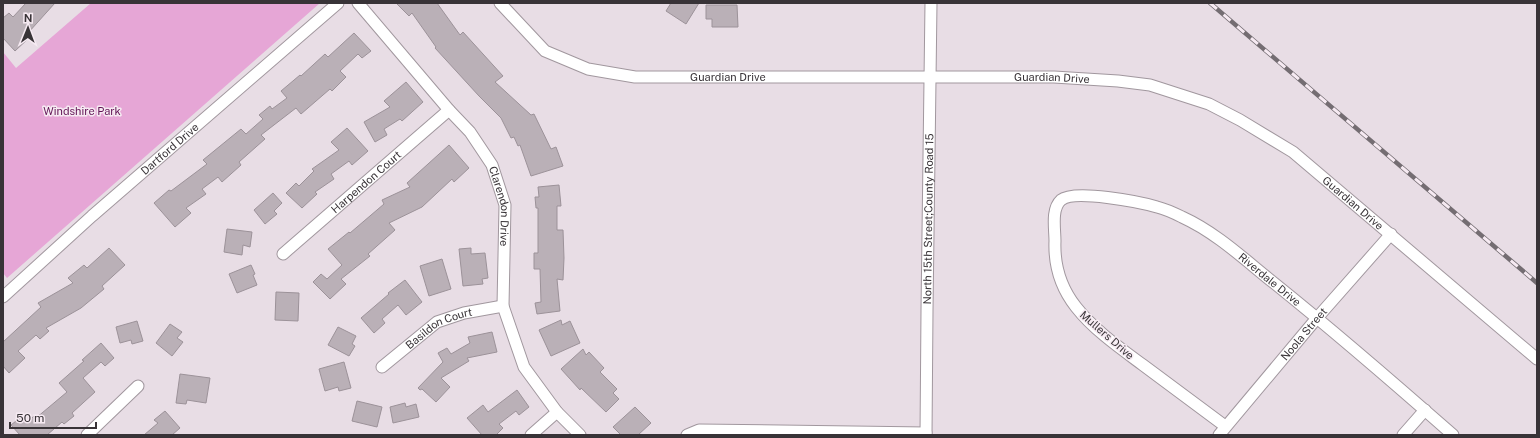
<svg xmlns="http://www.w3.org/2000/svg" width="1540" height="438" viewBox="0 0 1540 438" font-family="'Public Sans',sans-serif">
<rect width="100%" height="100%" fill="#e8dde5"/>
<path fill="#e6a6d6" d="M91,3h229l-313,275 -4,-5v-221l13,16z"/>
<path fill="#bab0b7" stroke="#9c9299" d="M26,3h29l-27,30 3,3 -16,15 -12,-13v-20l6,-5 4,4z
M396,3h41l23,32 3,-3 40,44 -8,6 36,33 3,-1 17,35 5,-2 7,19 -32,10 -11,-31 -2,1 -4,-9 -3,1 -10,-20 -22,-22 -44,-48 1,-1 -24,-34 -3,3z
M671,3h28l-13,21 -20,-13z
M706,5h31l1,22h-26v-8h-6z
M354,33l17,18 -9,7 -4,-4 -18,17 6,6 -14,14 -2,-2 -29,25 -5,-6 -35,27 4,4 -26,23 2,3 -19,17 -4,-5 -16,12 4,5 -20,14 5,5 -16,14 -21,-24 15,-13 2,1 36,-27 -4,-4 38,-31 5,5 17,-15 -4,-4 11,-9 2,3 15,-11 -6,-7 19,-16 1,1 24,-22 3,3z
M406,82l17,20 -21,19 -2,-2 -16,10 3,6 -12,7 -11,-20 26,-15 -6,-6z
M347,128l21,23 -16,14 -3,-4 -18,13 3,5 -19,13 2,2 -15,14 -16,-15 10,-10 3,3 15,-15 -2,-2 27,-19 -8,-8z
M449,145l20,23 -15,14 -2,-3 -30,28 -33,16 6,7 -27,24 2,2 -29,23 5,5 -16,15 -17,-17 8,-8 6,5 15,-14 -14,-16 21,-17 1,1 34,-29 -2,-4 28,-13 -3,-4z
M559,185l2,21h-4v24h6l1,28 -1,22 -6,-1 3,32 -23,3 -2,-11 6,-1 -1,-33h-6v-16h4v-45h-2l-1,-11h4l-1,-10z
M273,193l9,10 -8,8 3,3 -12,10 -11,-14z
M227,229l25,3 -2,15 -7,-2 -1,10 -18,-3z
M109,248l16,17 -23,21 2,3 -23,19 -35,20 3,3 -9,8 -4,-4 -18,16 7,7 -16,15 -6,-7v-24l38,-35 -3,-4 35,-20 -5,-5 16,-13 3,3z
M471,248v6l14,-1 3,25 -6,1 1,5 -20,2 -4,-37z
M442,259l9,30 -22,7 -9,-30z
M251,265l4,9 -2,1 4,10 -20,8 -8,-19z
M405,280l17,22 -16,13 -8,-10 -16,14 3,4 -11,10 -13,-15 28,-24 -1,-1z
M276,292l23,1 -1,28 -23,-1z
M561,320l1,5 8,-4 10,22 -29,13 -12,-26z
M137,321l6,20 -11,3 -1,-4 -11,3 -4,-16z
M170,324l12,8 -5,6 6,4 -11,14 -16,-13z
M338,327l18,9 -4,8 3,2 -6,10 -21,-11z
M492,332l5,20 -30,6 2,3 -28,17 9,9 -14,15 -14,-13 -2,1 -2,-2 25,-26 -5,-9 9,-5 4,6 19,-11 -2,-6z
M101,343l13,15 -9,8 -4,-4 -18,16 12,14 -23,21 2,3 -10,8 -2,-2 -15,13h-27l-9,-10 10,-8 5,6 8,-7 2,2 31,-26 -8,-9 25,-22 -2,-1z
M583,349l3,6 3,-3 15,16 -4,4 17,17 -4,4 6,6 -13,13 -25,-24 -1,2 -19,-21z
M344,362l7,26 -12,3 -1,-4 -13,4 -6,-22z
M180,374l30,4 -4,25 -19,-3 -1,4 -10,-1z
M517,390l12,17 -10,8 -3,-4 -17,13 4,4 -7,7h-14l-15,-17 16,-13 5,7z
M357,401l25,6 -5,20 -25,-6z
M405,403l1,4 10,-3 3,13 -26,6 -3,-16z
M635,407l16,16 -13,12h-17l-8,-8z
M165,411l15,17 -8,7h-28l14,-12 -4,-3z"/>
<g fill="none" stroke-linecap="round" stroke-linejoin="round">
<g stroke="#a1979e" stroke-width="13">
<g id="minor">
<path id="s1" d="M358,3l91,107 21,22 22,33 13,40 -2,101 21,61 33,45 23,23"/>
<path id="s2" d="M500,3l45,48 43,18 47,8h419l64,4 32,4 59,19 31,16 53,32 244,207"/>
<path id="s3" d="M283,254l166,-144"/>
<path id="s4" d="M3,297l89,-81 246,-213"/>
<path id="s5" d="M382,367l55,-45 27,-9 39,-7"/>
<path id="s6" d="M1225,426c-27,-20 -54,-40 -82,-61 -23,-17 -49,-35 -67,-58 -15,-19 -22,-42 -21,-66 0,-12 -4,-32 6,-41 13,-11 79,2 96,7 8,2 17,6 25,10 35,16 63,43 92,66 61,49 120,100 179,152"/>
<path d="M87,435l51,-49"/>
<path d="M531,435l26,-23"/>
<path d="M687,435l12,-5 227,3"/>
<path id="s7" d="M926,435l1,-124 4,-308"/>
<path id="s8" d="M1219,435l98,-117 74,-84"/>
<path d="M1403,435l22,-25"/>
</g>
</g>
<use href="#minor" stroke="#fff" stroke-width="11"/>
<g stroke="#746d72" stroke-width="4.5">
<path id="rail" d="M1210,3l327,280"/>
</g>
<use href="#rail" stroke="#f6eaf2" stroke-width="3" stroke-dasharray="9" stroke-linecap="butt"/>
</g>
<g text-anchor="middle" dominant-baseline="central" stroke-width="3" stroke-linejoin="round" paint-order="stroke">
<g font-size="11" fill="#383337" stroke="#f6eaf2">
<text stroke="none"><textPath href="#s2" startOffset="253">Guardian Drive</textPath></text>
<text stroke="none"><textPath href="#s2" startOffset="577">Guardian Drive</textPath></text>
<text stroke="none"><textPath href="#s4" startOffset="223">Dartford Drive</textPath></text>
<text stroke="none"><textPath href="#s3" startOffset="110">Harpendon Court</textPath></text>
<text stroke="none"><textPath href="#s2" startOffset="913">Guardian Drive</textPath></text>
<text stroke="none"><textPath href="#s1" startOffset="253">Clarendon Drive</textPath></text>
<text stroke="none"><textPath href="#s7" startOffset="216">North 15th Street;County Road 15</textPath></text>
<text stroke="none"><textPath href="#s6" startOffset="537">Riverdale Drive</textPath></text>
<text stroke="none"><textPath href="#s5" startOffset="70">Basildon Court</textPath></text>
<text stroke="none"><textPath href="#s8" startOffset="132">Noola Street</textPath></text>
<text transform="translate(1107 335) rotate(41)">Mullers Drive</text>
</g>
<g font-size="11" fill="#611355" stroke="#f6eaf2">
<text x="82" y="111">Windshire Park</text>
</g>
</g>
<rect width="1540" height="438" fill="none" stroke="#383337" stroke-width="8"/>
<g transform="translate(28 28) rotate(1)" stroke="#f6eaf2" stroke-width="3" paint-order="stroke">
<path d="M0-3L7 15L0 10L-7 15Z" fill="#383337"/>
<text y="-6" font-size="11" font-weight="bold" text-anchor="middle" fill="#383337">N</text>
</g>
<path d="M10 422v6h86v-6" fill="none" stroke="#383337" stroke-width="2"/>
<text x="16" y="422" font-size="12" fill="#383337" stroke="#f6eaf2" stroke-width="3" paint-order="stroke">50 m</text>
</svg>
